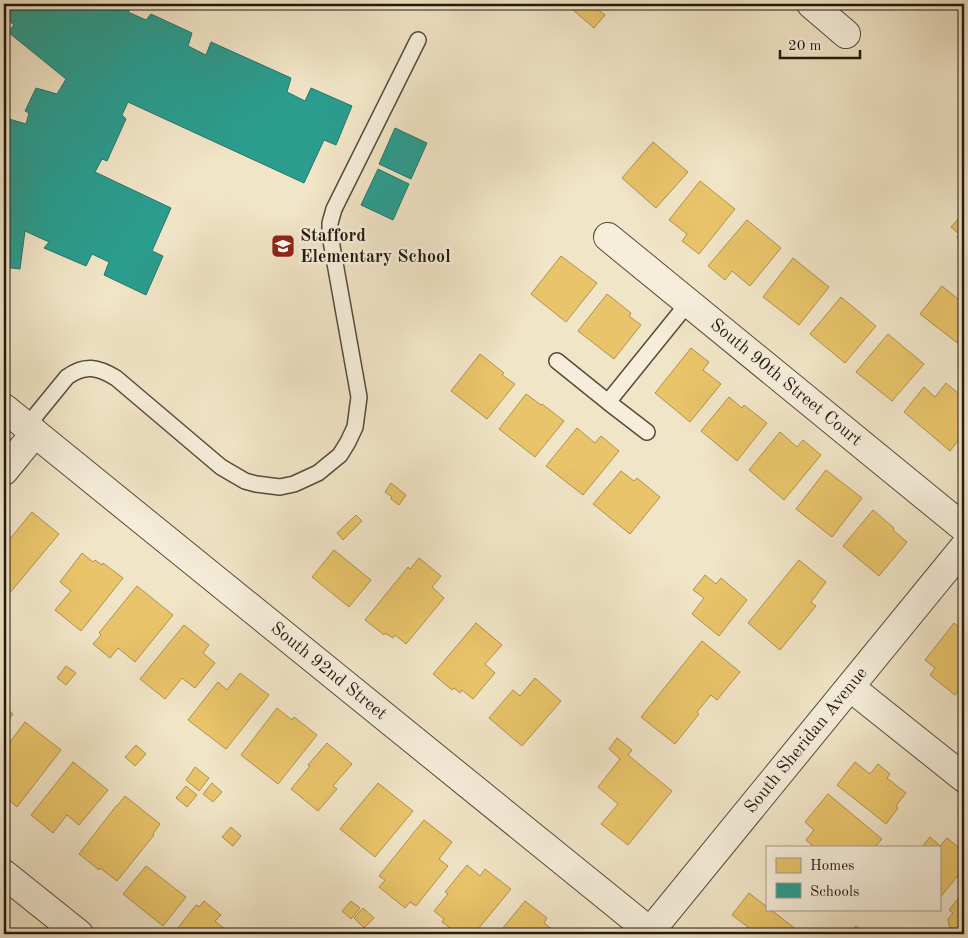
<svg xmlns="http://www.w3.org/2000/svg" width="968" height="938" viewBox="0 0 968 938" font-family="'Old Standard TT',serif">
<rect width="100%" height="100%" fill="#f1e5c7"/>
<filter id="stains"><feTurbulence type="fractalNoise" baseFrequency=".004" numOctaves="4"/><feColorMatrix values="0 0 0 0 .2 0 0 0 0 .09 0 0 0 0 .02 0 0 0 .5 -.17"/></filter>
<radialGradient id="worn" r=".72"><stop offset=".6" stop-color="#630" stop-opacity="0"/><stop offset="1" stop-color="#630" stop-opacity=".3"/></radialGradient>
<path fill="#e9c46a" stroke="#ad914f" d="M579,4h12l14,11 -11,13 -21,-18z
M653,142l35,30 -32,36 -34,-30z
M700,181l35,28 -36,45 -17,-13 5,-7 -18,-14z
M964,212v31l-7,-6 2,-3 -8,-7z
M747,220l34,28 -31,38 -18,-15 -7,9 -17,-14z
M561,256l36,27 -31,39 -35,-28z
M793,258l36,29 -30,38 -36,-28z
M942,286l22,18v36l-4,5 -40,-31z
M607,294l24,19 -2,3 12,9 -27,34 -36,-28z
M841,297l35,29 -31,37 -35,-29z
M888,334l36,30 -32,37 -36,-29z
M691,348l18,14 -6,8 18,14 -31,38 -35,-29z
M480,354l24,19 -2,2 13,9 -28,35 -36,-28z
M946,383l18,15v35l-14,18 -46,-39 20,-25 11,10z
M526,394l15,11 1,-1 22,17 -29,36 -36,-28z
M729,397l13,11 2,-3 23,18 -30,38 -36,-30z
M577,428l18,15 6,-7 18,15 -36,44 -37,-29z
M780,432l17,15 6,-7 18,15 -37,45 -35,-30z
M826,470l36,28 -30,39 -36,-28z
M621,471l13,10 3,-3 23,19 -30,37 -37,-30z
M391,483l15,12 -7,10 -8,-6 1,-2 -7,-5z
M873,510l21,18 -1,2 14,12 -28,34 -36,-30z
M32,512l27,22 -51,61 -4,-3v-46z
M356,515l6,6 -19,19 -6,-7z
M334,550l37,30 -22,27 -37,-30z
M82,553l11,9 2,-2 7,5 1,-2 20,15 -42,53 -26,-21 16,-19 -11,-9z
M419,558l22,18 -9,11 12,11 -38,46 -11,-9 -2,3 -8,-5 -1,2 -19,-15 43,-53 2,2z
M799,560l27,22 -15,20 5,4 -36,44 -32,-27z
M705,575l11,9 5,-6 26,22 -28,36 -27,-22 12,-16 -11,-8z
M137,586l36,29 -38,47 -17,-14 -8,10 -17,-14 8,-9 -2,-2z
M476,623l26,22 -17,19 10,9 -22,26 -11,-9 -2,3 -6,-5 -2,2 -19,-16z
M954,623l10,8v53l-9,11 -25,-20 5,-7 -10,-8z
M184,625l25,20 -6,8 12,10 -20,25 -13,-10 -17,21 -25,-20z
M702,641l38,31 -23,28 -6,-5 -14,17 2,2 -24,30 -34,-27z
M66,666l10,7 -10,12 -9,-7z
M240,673l29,22 -43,54 -38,-29 30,-38 9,8z
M535,678l26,23 -39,45 -33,-28 24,-28 7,6z
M4,707l9,7 -9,12z
M277,708l15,12 2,-3 23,18 -39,49 -37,-29z
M25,722l36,28 -44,57 -13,-11v-46z
M617,738l15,12 -4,5 44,36 -44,54 -27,-21 17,-20 -20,-17 22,-28 -11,-10z
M327,743l25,21 -19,22 4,3 -19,22 -27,-22 19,-23 -2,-1z
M136,745l10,9 -11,12 -10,-9z
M73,762l35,28 -29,35 -12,-10 -14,18 -22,-18z
M855,762l15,12 8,-10 12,10 -3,4 19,15 -10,13 2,2 -12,16 -49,-39z
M195,767l14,11 -10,13 -13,-11z
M212,783l10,9 -9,10 -10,-8z
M378,783l35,28 -38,46 -35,-28z
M186,786l11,9 -10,12 -11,-9z
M828,794l54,45 -7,8h-61l-8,-7 8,-10 -9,-8z
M125,796l35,28 -7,10 1,1 -37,46 -17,-13 -1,2 -20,-16 37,-48h1z
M424,820l28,22 -13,17 9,7 -32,40 -6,-4 -5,6 -26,-21 6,-7 -6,-4z
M231,827l10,9 -8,10 -11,-9z
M930,837l10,9 7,-8 17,14v16l-25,31v-52h-17z
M467,865l13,11 5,-7 26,20 -37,45h-16l-16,-12 2,-3 -10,-8 14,-17 -3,-2z
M146,866l40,31 -23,29 -40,-32z
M964,891v43h-4l-11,-8 -1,-7 5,-6 -4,-3z
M749,893l18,14v2h3l27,21 -3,4h-52l6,-7 -16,-12z
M204,901l17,14 -6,6 16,13h-56l-1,-1 22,-28 3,2z
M351,901l9,7 -9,11 -9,-8z
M525,901l22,17 -3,5 14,11h-60z
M363,908l11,10 -10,10 -10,-10z
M856,926l11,8h-17z"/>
<path fill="#2a9d8f" stroke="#277569" d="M4,4h130l-6,8 18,8 5,-6 41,19 -4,13 18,9 5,-13 80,36 -4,14 18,9 6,-13 41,18 -16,39 -12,-5 -20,43 -176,-81 -6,13 4,4 -19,42 -5,-2 -7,13 76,36 -19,43 11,5 -17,39 -42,-20 5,-13 -17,-8 -6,12 -42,-18 5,-6 -24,-11 -5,38 -16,-2v-137h1l4,-11 17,5 3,-11 -4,-2 11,-23 21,6 9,-15 -58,-47 6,-7 -10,-8z
M395,128l32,15 -16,36 -32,-15z
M378,169l31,15 -16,36 -32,-15z"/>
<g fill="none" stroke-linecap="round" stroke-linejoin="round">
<g stroke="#554c3d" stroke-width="18">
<path id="service" d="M557,361l51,41
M27,426l40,-49c18,-13 31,-10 49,1l105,89 24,14 11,3 24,3 14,-3 24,-11 22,-18 8,-13 7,-15 4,-30 -29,-162v-12l4,-14 84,-169
M647,432l-39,-30 80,-99"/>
</g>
<g stroke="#554c3d" stroke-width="30">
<g id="minor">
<path d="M811,4l35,30"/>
<path id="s1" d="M608,237l356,291"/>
<path id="s2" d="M4,408l649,526"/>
<path d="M4,471l31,-38"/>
<path d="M850,687l114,91"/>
<path d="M4,874l75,60"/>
</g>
</g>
<g stroke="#554c3d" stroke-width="30">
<g id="tertiary">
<path id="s3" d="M648,934l316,-387"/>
</g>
</g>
<use href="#service" stroke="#f6eedb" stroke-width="15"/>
<use href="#minor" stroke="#f6eedb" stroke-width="28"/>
<use href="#tertiary" stroke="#f6eedb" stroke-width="28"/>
</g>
<defs>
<g id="school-square" transform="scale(1.25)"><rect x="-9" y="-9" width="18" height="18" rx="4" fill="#8f2418" stroke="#f6eedb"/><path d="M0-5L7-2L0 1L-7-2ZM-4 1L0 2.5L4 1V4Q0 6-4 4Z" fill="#fff"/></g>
</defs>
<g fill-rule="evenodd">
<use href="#school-square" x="283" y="246"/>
</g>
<g text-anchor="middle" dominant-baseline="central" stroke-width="5" stroke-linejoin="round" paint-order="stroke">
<g font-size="18" font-weight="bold" fill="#21190f" stroke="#f6eedb" text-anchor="start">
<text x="300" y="236">Stafford<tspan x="300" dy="21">Elementary School</tspan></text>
</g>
<g font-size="18" fill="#21190f" stroke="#f6eedb">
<text stroke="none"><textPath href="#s1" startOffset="230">South 90th Street Court</textPath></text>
<text stroke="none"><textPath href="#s2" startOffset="418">South 92nd Street</textPath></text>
<text stroke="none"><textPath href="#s3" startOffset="250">South Sheridan Avenue</textPath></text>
</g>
</g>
<rect width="968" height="938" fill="none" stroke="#f1e5c7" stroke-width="20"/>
<rect x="5" y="5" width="958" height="928" fill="none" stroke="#21190f" stroke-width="2.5"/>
<rect x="10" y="10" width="948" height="918" fill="none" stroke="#21190f"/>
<rect x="766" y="846" width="175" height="65" fill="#f6eedb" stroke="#a19989"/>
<rect x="776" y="858" width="25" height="15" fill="#e9c46a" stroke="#a19989"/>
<text x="810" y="870" font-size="15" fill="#21190f">Homes</text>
<rect x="776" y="883" width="25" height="15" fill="#2a9d8f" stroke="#a19989"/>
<text x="810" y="896" font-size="15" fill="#21190f">Schools</text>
<path d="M780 50v8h80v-8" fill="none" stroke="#21190f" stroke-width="2.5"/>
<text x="788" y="50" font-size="15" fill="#21190f" stroke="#f6eedb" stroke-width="4" paint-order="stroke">20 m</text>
<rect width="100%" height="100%" filter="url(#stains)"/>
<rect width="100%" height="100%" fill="url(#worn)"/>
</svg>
